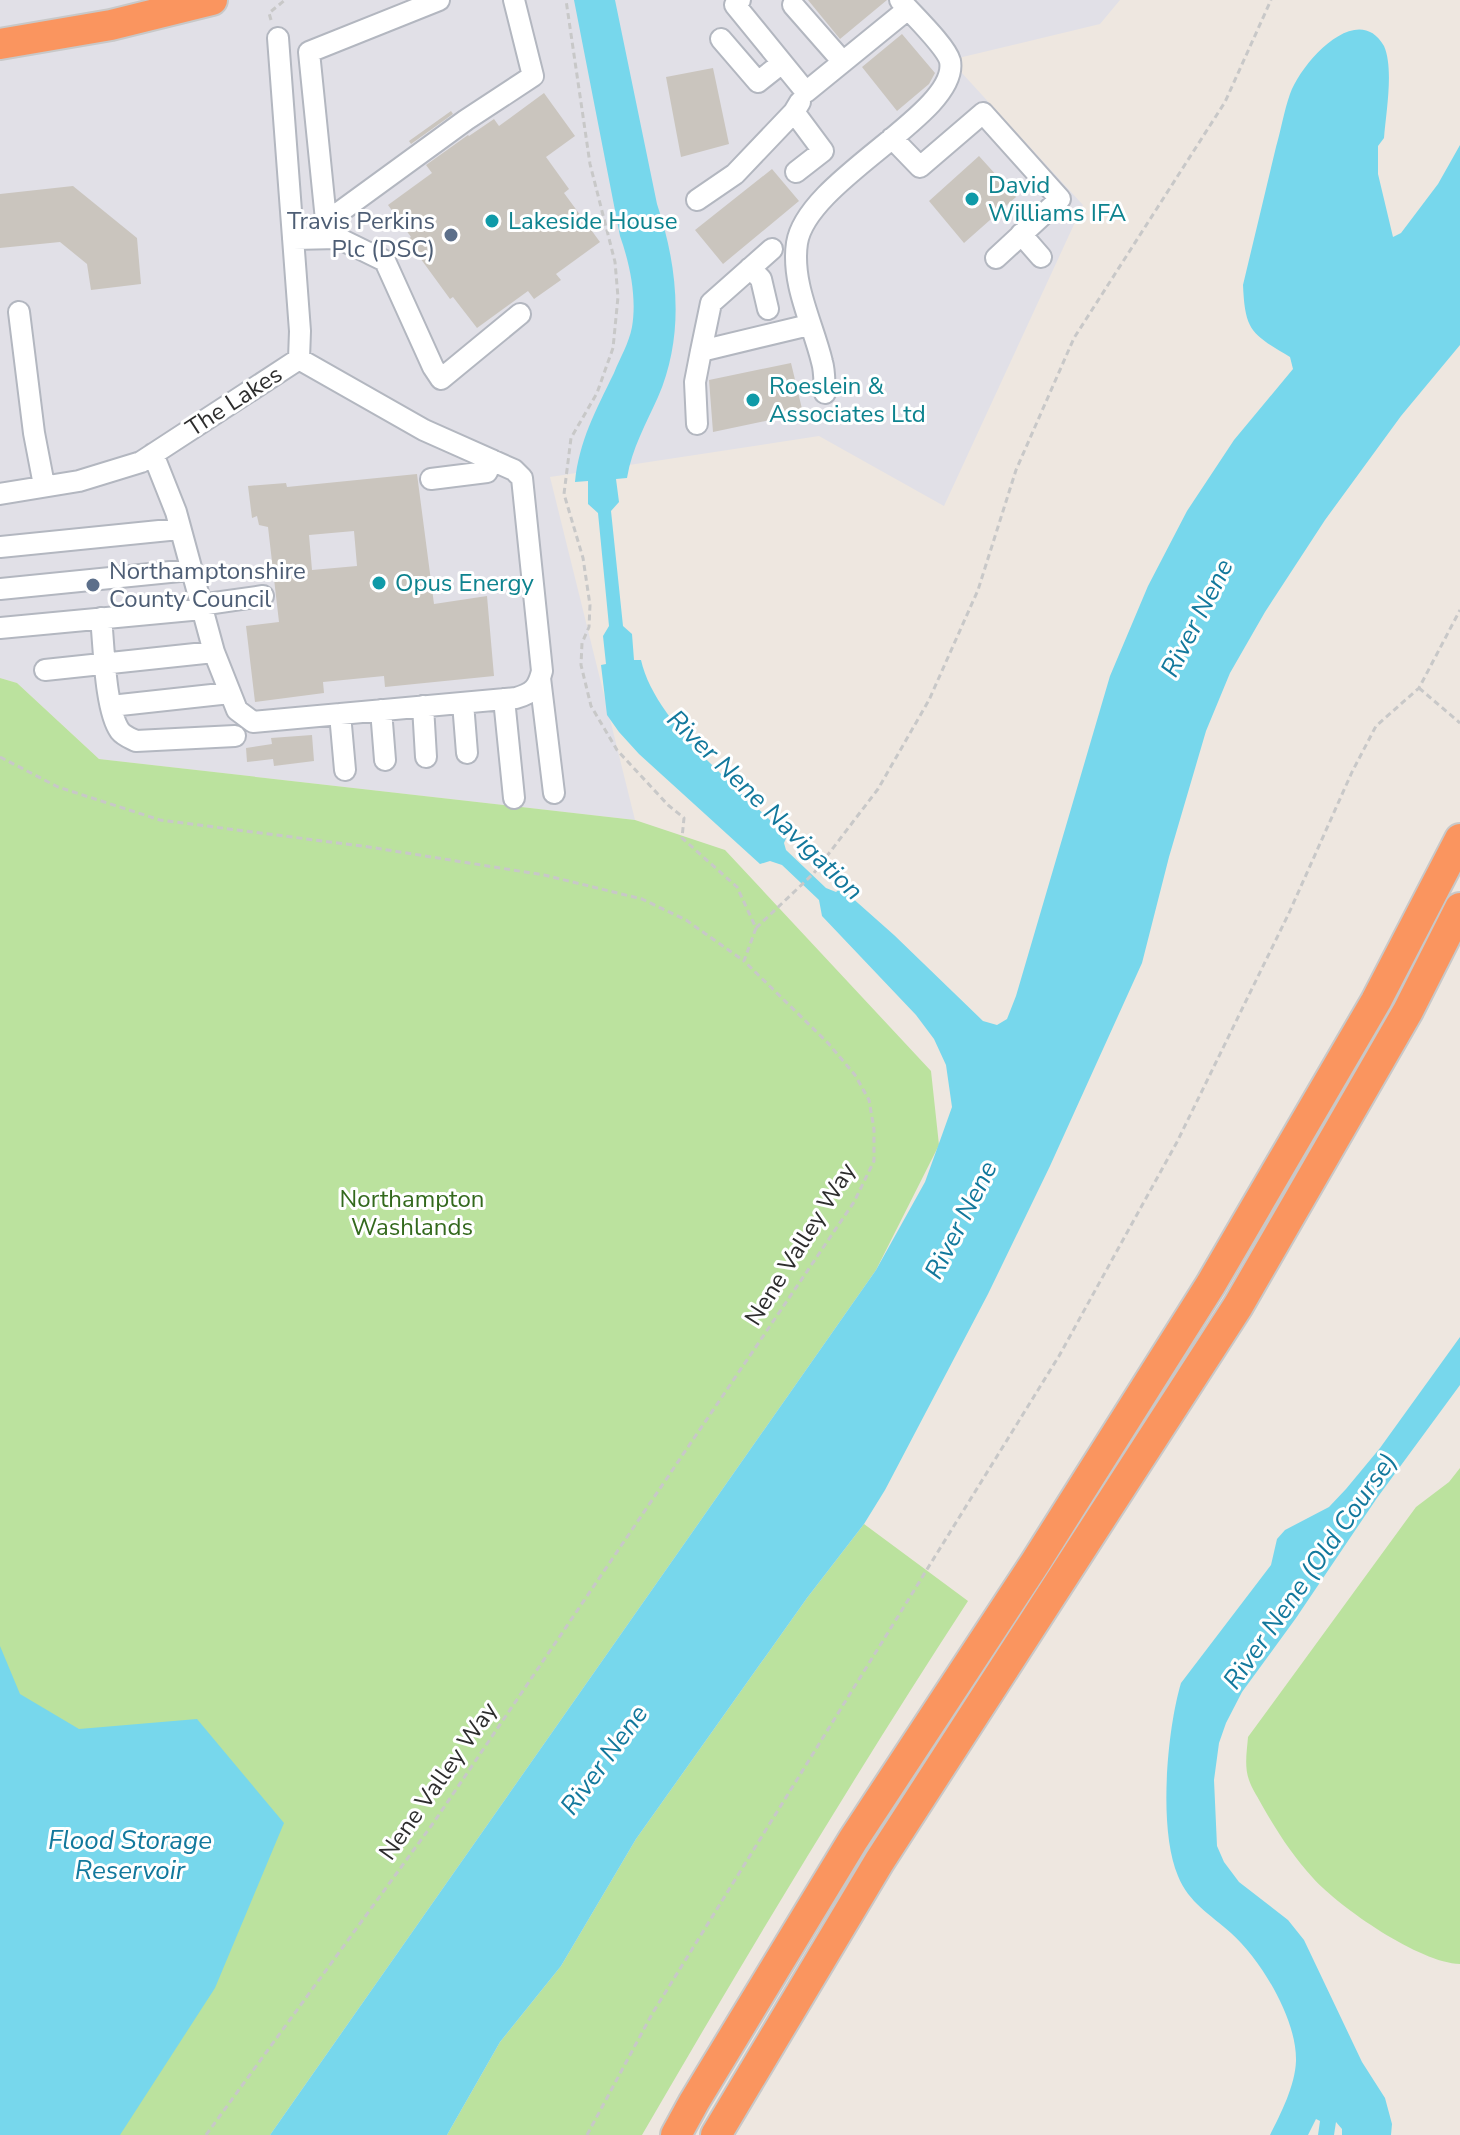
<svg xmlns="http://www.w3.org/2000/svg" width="1460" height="2135" viewBox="0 0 1460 2135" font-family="'Nunito Sans',sans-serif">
<rect width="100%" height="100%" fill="#eee7e0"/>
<path fill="#e1e0e7" d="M0,0h1120l-20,24 -150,36 133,145 -139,301 -125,-70 -269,41 85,343 -536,-61 -82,-76 -17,-5z"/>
<path fill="#bbe29e" d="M0,678l17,5 82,76 536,61 90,30 206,221 8,74 -63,125 -606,865h-270z
M1460,1468v496c-40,-1 -120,-56 -147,-86 -20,-22 -35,-45 -50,-71 -4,-8 -11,-18 -14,-27 -5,-14 -2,-29 -1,-43l168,-230 33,-25z
M864,1524l104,77c-114,175 -221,353 -326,534h-195l53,-93 61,-76 75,-127 171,-241z"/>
<path fill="#77d7ec" d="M574,0h41l42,204c21,63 28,131 1,193 -12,27 -26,51 -31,81l-11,1 3,23 -8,9 12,115 9,8 2,26h7c14,63 100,131 146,176l-3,7 2,7 40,38 10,4 5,-4 53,47 89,86 14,4 10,-6 9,-23 94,-320 38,-90 39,-75 47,-71 59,-71 -3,-12c-38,-23 -45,-25 -47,-72 11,-46 22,-92 33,-138 5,-17 8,-36 14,-53 12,-33 68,-94 94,-48 10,23 2,66 0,92l-6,8v28l15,63 8,-4 37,-49 22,-39v200l-59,71 -76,104 -60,92 -35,61 -24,58 -37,126 -27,106 -92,203 -62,128 -103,196 -21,34 -57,74 -171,241 -75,127 -61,76 -53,93h-177l606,-865 49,-88 17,-47 10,-28 -6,-42 -12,-26 -18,-24 -94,-99 -3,-16 -37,-35 -12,-4 -10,3 -121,-110 -20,-22 -12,-17 -6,-50 5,-1 -3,-28 6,-10 -11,-113 -10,-9v-23l-13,1c4,-41 21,-72 39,-109 6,-15 15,-30 18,-46 5,-29 -2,-63 -12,-91z
M1460,1337v48l-83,113 -81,120 -54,74 -16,31 -7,20 -5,37 3,66 7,16 15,20 49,38 16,20 58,122 23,36 7,26 -1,11h-49v-6l-6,-7 -2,13h-16l2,-14 -4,-2 -8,16h-38c11,-22 25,-49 26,-74 1,-42 -35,-101 -65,-128 -21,-19 -42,-30 -53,-57 -20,-46 -11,-146 3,-193l90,-118 6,-26 8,-9 44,-23 17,-18 34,-41z
M0,1646l20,48 59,35 118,-10 87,104 -69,165 -95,147h-120z"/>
<path fill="#cac5be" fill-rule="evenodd" d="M808,0h79l-47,39z
M902,34l33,39 -6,11 -32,27 -35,-44z
M713,68l16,76 -48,13 -15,-80z
M544,93l31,43 -29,21 23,32 -5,4 36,49 -44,32 5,6 -27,19 -6,-8 -51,37 -24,-31 -3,2 -43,-59 4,-3 -23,-32 44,-32 -6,-8 42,-30 1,1 25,-17 5,7z
M451,111l2,3 -42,30 -2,-3z
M979,156l37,41 -52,46 -35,-42z
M772,169l27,32 -76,63 -28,-34z
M73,186l64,52 4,46 -50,6 -4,-26 -27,-22 -60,6v-54z
M791,363l12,50 -90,19 -4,-52z
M417,474l17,130 53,-8 7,80 -109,11 -1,-11 -61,6 1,11 -69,9 -9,-76 33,-4 -11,-95 -9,-2 -2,-9 -5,2 -4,-32 38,-3 1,4zM354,531l3,35 -45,4 -3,-35z
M312,735l2,26 -40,5 -1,-7 -26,3 -1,-14 26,-4 -1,-6z"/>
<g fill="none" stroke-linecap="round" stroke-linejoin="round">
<g stroke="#b3b7c0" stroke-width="24">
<path id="minor" d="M740,0l-5,5 71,87 102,-83
M793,5l50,57
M721,39l37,43 24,-19
M892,138l28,29 63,-54 77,86 -64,59
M796,172l27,-21 -29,-39 6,-10
M697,200l38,-26 59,-62
M326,222l140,-102 67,-44 -19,-76
M327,230l-18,-178 130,-52
M1021,234l20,23
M293,239l45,-1 47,23 48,106 8,12 79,-65
M750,268l11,11 7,30
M19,312l15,121 10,52
M701,351l10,-48 61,-54
M825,393c-1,-10 0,-21 -3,-31 -9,-38 -31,-78 -25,-119 10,-64 163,-130 153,-182 -4,-15 -39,-48 -50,-61
M697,424l-2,-42 6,-31 108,-26
M153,454l23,58 38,140 23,58 16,12 263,-24c17,-5 22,-10 26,-27l-20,-193 -8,-8 -90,-40 -125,-71
M431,479l56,-7 5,-12
M0,494l79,-13 62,-19 158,-103 1,-28 -22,-293
M0,547l179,-18
M0,589l190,-19
M200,605l63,-9
M101,618c3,28 4,92 19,113 4,5 10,7 16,10l99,-5
M0,628l202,-19
M45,670l169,-18
M540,678l14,115
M504,699l10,99
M463,703l4,50
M111,706l119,-13
M423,706l3,51
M381,710l4,50
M340,714l5,56"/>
</g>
<g stroke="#c8c8c8" stroke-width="34">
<path id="highway" d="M0,44l111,-19 101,-25
M676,2135l18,-33 159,-262 182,-277 176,-279 165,-283 84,-162
M716,2135l163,-273 359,-556 170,-295 52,-103"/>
</g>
<path stroke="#c8c8c8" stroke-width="3" stroke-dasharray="6 4" stroke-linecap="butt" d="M271,20l-2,-7 16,-13
M1419,688l41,35
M0,757l58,30 102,33 209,27 175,28 98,24 44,21 58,41
M756,928l58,-55 64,-84 51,-89 49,-110 38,-120 58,-132 151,-236 46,-102
M206,2135l228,-313 420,-620 20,-41v-32l-5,-29 -14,-25 -27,-32 -84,-82 12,-33 -19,-41 -55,-49 2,-20 -16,-13 -51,-55 -26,-44 -10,-41 1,-22 7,-16 1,-22 -7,-47 -19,-64 7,-56 26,-45 16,-45 5,-51 -3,-35 -25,-98 -24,-164
M587,2135l65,-121 407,-658 118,-214 112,-229 63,-141 24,-46 43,-38 41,-78"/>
<use href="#minor" stroke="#fff" stroke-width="20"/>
<use href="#highway" stroke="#fa955f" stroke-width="30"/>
</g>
<g fill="#0f9aa8" stroke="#fff" stroke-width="3">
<circle cx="972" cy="199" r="8"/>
<circle cx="492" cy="221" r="8"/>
<circle cx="753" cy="400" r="8"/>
<circle cx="379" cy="583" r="8"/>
</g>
<g fill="#5c6f8a" stroke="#fff" stroke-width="3">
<circle cx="451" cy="235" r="8"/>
<circle cx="93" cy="585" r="8"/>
</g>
<g text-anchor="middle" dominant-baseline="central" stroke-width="6" stroke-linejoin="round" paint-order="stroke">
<g font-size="24" fill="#0d838f" stroke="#fff" text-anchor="start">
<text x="988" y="185">David<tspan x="988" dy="28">Williams IFA</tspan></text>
<text x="508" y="221">Lakeside House</text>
<text x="769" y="386">Roeslein &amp;<tspan x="769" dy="28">Associates Ltd</tspan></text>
<text x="395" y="583">Opus Energy</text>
</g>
<g font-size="24" fill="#4e5e75" stroke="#fff" text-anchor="end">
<text x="435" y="221">Travis Perkins<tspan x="435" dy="28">Plc (DSC)</tspan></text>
<text x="109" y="571" text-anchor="start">Northamptonshire<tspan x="109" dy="28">County Council</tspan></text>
</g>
<g font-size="24" fill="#2d2d2d" stroke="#fff">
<text transform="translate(234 401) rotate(-33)">The Lakes</text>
<text transform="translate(800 1244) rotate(-58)">Nene Valley Way</text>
<text transform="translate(438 1781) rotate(-55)">Nene Valley Way</text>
</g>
<g font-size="24" fill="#33691d" stroke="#fff">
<text x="412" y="1199">Northampton<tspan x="412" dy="28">Washlands</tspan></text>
</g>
<g font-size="26" font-style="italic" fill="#12789c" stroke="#fff">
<text transform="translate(1197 618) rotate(-63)">River Nene</text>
<text transform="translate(765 805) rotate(44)">River Nene Navigation</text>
<text transform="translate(961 1220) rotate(-63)">River Nene</text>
<text transform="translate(1310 1571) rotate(-55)">River Nene (Old Course)</text>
<text transform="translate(604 1760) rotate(-54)">River Nene</text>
<text x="130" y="1840">Flood Storage<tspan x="130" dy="30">Reservoir</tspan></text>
</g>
</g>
</svg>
